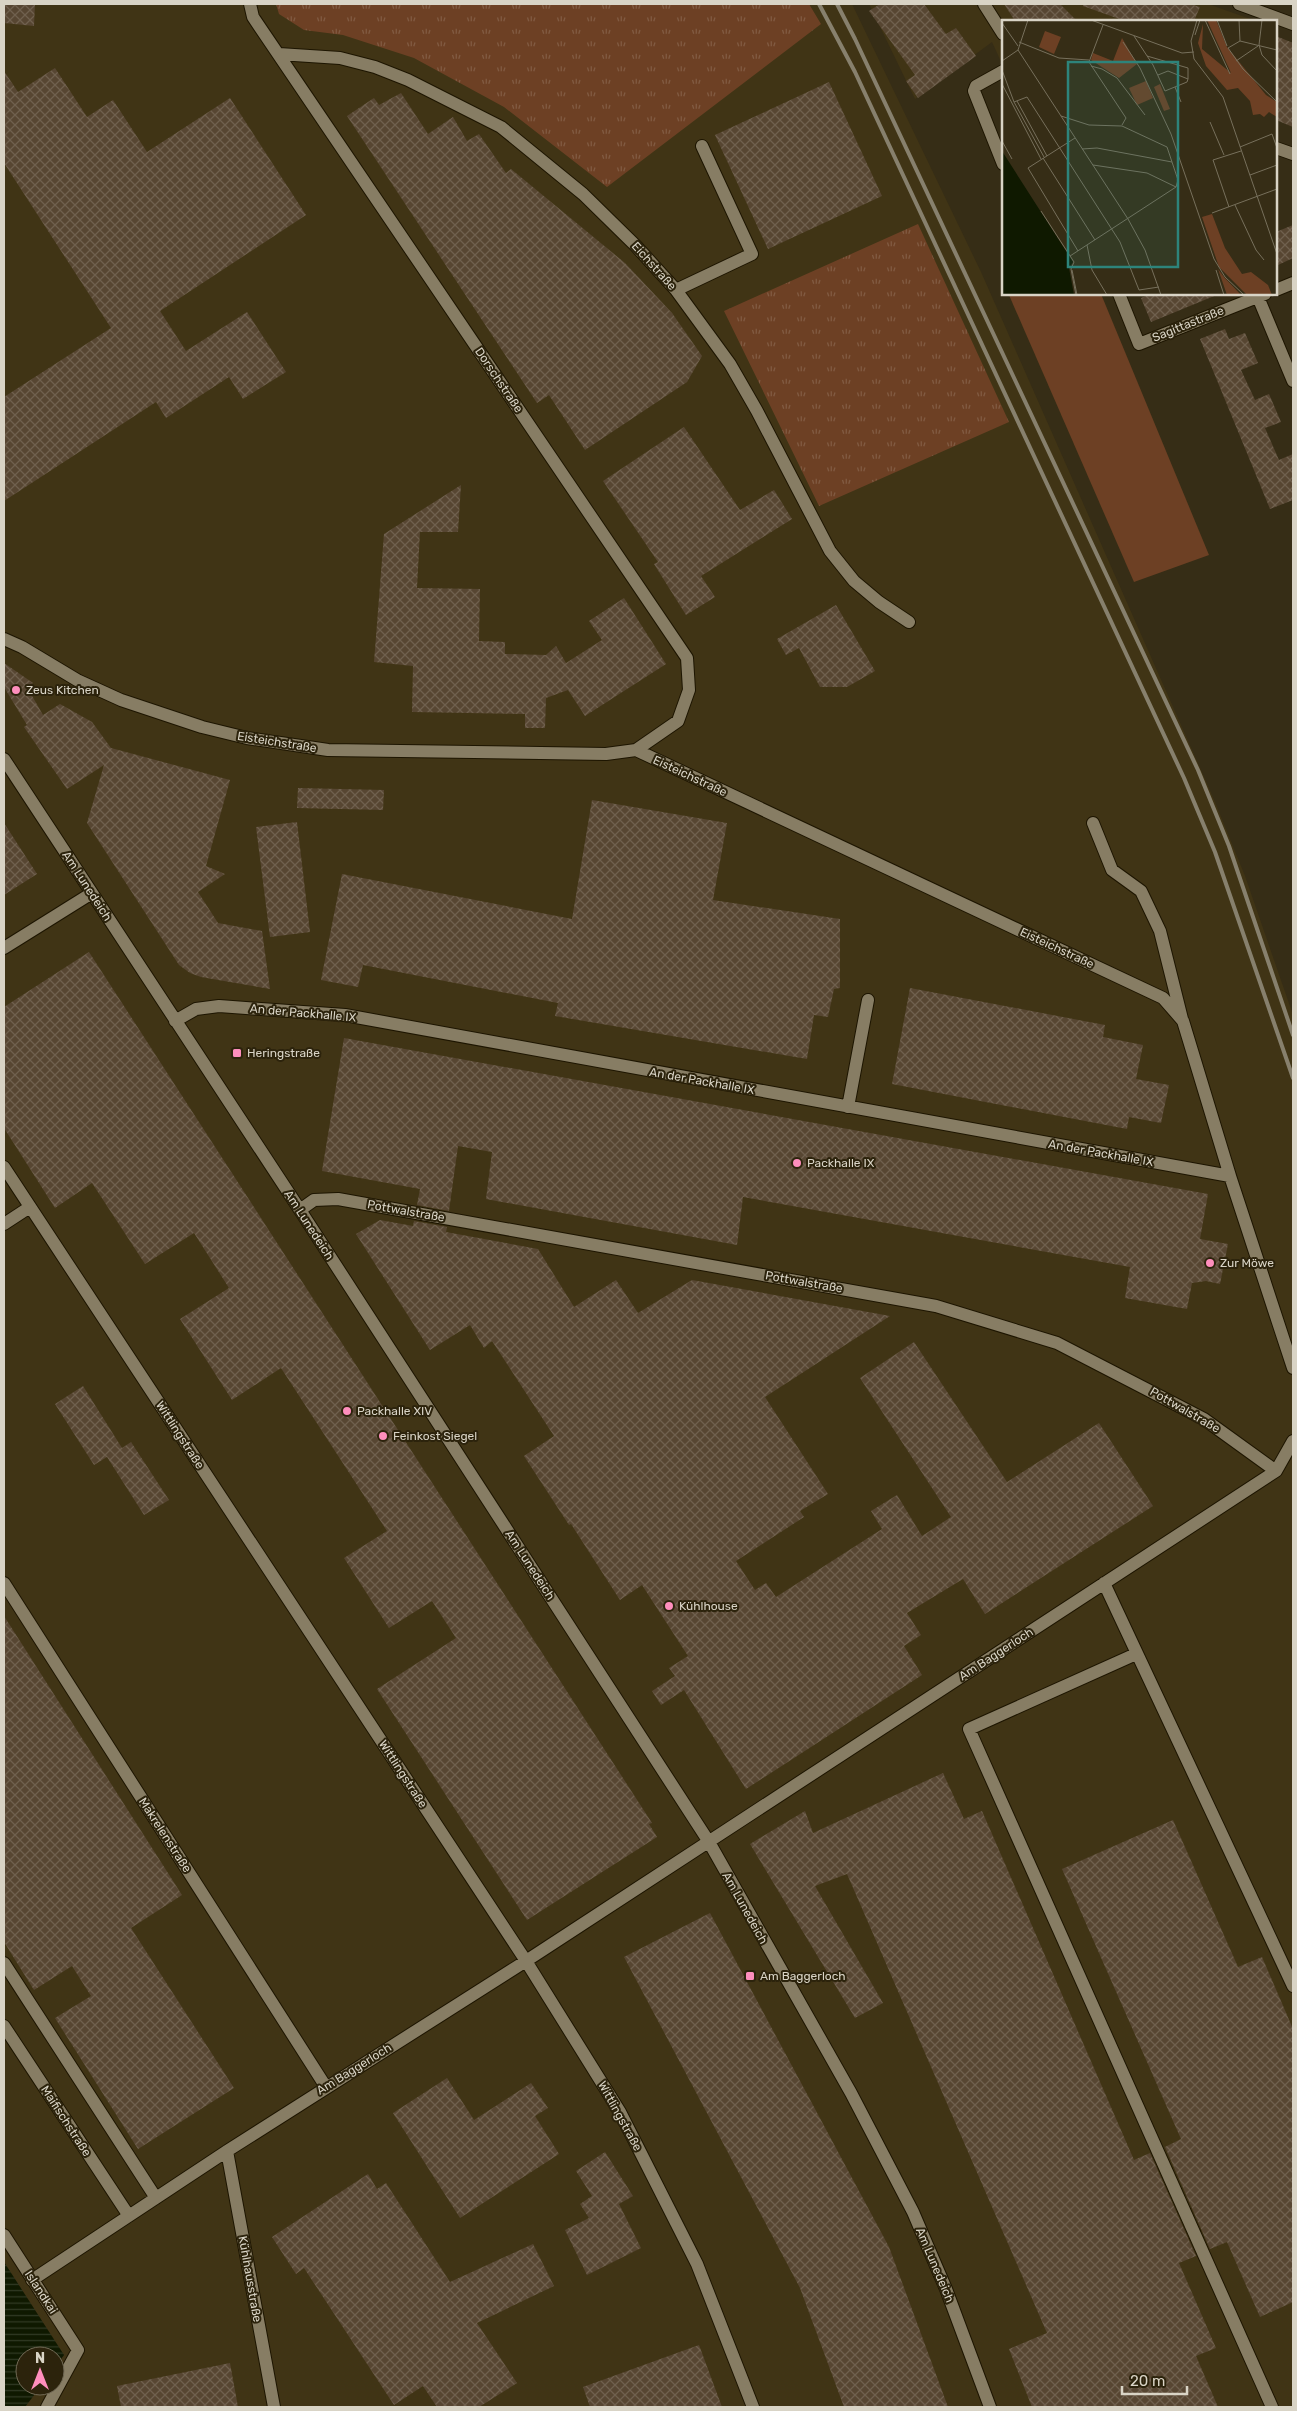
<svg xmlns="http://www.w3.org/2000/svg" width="1297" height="2411" viewBox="0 0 1297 2411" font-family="Rubik,sans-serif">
<defs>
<pattern id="grass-tufts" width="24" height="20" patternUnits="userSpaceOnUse" patternTransform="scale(1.25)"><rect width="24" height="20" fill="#6d4024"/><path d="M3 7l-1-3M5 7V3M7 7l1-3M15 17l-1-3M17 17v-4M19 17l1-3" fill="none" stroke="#815b42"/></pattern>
<pattern id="water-rules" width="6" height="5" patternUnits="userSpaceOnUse" patternTransform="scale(1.25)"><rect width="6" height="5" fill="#0f1900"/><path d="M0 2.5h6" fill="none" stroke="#313a24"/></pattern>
<pattern id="building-cross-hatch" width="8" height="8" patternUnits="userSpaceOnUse" patternTransform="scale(1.25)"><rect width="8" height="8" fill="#574632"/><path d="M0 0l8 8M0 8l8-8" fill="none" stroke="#6f604e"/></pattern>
</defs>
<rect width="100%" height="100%" fill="#362d16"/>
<path fill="#403415" d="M4,4h848l129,268 234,530 30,74 48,139v1392h-1268l16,-21h14v-19l9,-12 -60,-93z
M869,4h339l48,17h-253v45l-11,-24 -77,57z"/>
<path fill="url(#grass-tufts)" d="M276,4h533l12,20 -214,163 -103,-80 -90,-49 -71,-23 -39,-5 -25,-16z
M918,224l91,198 -190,84 -95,-195z"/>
<path fill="#6d4024" d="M1013,294h88l108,261 -75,27 -125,-287z"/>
<path fill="url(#water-rules)" d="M4,2262l60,93 -9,12v-11h-30v30h16l-16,21h-21z"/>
<path fill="url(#building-cross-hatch)" d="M4,4h31l-1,22 -30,-3z
M880,4h44l22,30 10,-6 20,28 -58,42 -12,-17 9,-6 -46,-64z
M1004,4h56l17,17h-62z
M1083,4h107l10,3 -6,14h-69l-42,-15z
M1276,36l17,7v84l-17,-7z
M55,68l32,49 26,-17 34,52 83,-54 76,117 -146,96 26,40 61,-39 39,60 -43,27 -14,-22 -63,41 -10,-16 -152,99v-104l107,-69 -107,-165v-92l14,21z
M829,82l53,114 -114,53 -53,-114z
M401,93l27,41 25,-17 14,24 12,-7 27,39 5,-4 114,94 47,50 30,43 -15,26 -102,68 -36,-55 -12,8 -190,-287 27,-18 5,7z
M1293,225v33l-17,8v-34z
M1152,294h67l-68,28 -10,-24z
M1225,329l4,10 16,-6 13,30 -17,7 14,30 14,-6 12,28 -16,6 14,32 14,-6v46l-23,9 -70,-170z
M684,427l56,83 34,-20 18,29 -91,57 14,21 -29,18 -32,-51 4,-2 -55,-81z
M461,485l-3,47h-38l-3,56 63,1 -1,52 26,1v12l41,1 10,-9 10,17 36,-23 -13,-19 35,-23 42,66 -81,52 -17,-26 -22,8 -1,30h-20v-14l-113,-2 1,-46 -39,-4 10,-128z
M836,605l39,66 -28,16h-27l-21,-39 -13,7 -9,-16z
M4,663l29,20 -6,4 16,28 17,-11 32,18 19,26 119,32 -24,86 19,8 -27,18 20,31 44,8 8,58 -69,-12 -11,-4 -11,-8 -92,-142 17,-58 -37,24 -43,-62 3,-2 -23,-38z
M298,788l86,2 -1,20 -86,-2z
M592,800l135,23 -14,77 127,19v69l-6,1 -6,28 -14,-2 -7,44 -252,-43 3,-13 -195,-38 -5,22 -37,-7 21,-106 230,45z
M297,822l13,110 -40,5 -14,-110z
M4,823l33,51 -33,21z
M89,952l563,871 -3,1 8,13 -130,83 -150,-231 79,-51 -24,-37 -43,27 -45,-70 43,-27 -106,-163 -49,32 -52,-81 49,-31 -35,-55 -49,31 -53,-81 -37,25 -51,-80v-121z
M910,988l195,37 -2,12 40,8 -7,34 33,6 -8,38 -32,-6 -2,12 -235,-45z
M344,1038l864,156 -8,45 28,5 -8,40 -14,-3 -14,2 -5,26 -62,-11 5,-31 -387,-70 -6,48 -251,-46 6,-47 -34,-6 -9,65 -32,-6 3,-16 -98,-18z
M380,1220l33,6 1,-5 33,6 -1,5 92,17 36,58 42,-27 22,33 54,-33 198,36 -125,81 63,97 -28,17 4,6 -68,44 19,29 11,-7 10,14 106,-68 -11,-18 26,-16 25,41 29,-19 -91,-139 54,-36 93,140 92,-59 54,83 -168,108 -22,-35 -56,34 14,22 -17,11 18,29 -176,114 -62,-99 -23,15 -9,-14 23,-15 -6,-8 19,-12 -46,-71 -22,15 -49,-76 -2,1 -45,-69 30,-20 -62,-95 -8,7 -14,-23 -40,25 -74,-116z
M83,1386l39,62 9,-6 38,58 -25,15 -37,-58 -13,8 -39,-61z
M4,1616l178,279 -51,33 103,160 -96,61 -83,-131 36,-22 -19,-30 -38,24 -30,-48z
M943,1773l21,46 18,-8 152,349 16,-7 46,103 -17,7 37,85 -20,8 22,51h-186l-23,-58 38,-16 -200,-459 -32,12 68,117 -28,15 -105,-174 55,-33 8,22z
M1173,1820l65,147 24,-10 31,72v273l-33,15 -33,-75 -17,7 -45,-102 16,-8 -119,-270z
M710,1913l179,334 59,160h-104l-44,-119 -176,-331z
M447,2078l27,42 57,-37 17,25 -13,8 24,38 -99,64 -67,-105z
M605,2152l28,44 -14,8 22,44 -54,27 -22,-45 24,-12 -9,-14 12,-8 -16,-25z
M368,2174l9,15 9,-6 64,99 83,-38 21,42 -77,37 40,60 -38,24h-42l-14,-21 -29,19 -90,-137 -8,6 -24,-37z
M699,2345l23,62h-132l-7,-20z
M230,2363l8,44h-117l-4,-21z"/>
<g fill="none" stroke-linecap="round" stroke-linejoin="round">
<g stroke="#1d1501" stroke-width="14">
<path id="minor" d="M250,4l3,13 434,641 2,32 -11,31 -42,29
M984,4l19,30
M1239,4l54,20
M279,54l61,4 35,9 33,13 93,47 82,67 53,52 40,44 54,74 27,47 73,140 24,30 25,21 30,20
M1003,71l-27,15 -2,5 29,73
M1276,148l17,6
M676,290l76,-36 -50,-108
M1276,290l17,-7
M1119,294l20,50 126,-50
M1258,297l35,84
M4,639l18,8 55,33 44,20 81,27 45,11 81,12 278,4 30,-4 527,248 20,23 47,155 63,192
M4,759l296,451 409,632 142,251 62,119 33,77 44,118
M1093,823l19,47 29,21 19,40 22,88
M4,948l88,-55
M175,1021l21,-12 23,-3 126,9 885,161
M848,1107l20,-107
M4,1167l522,794 94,151 77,152 56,143
M300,1210l14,-10 24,-1 598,107 121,37 147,76 72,52
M4,1224l26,-17
M4,1583l322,504
M1104,1583l189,403
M1136,1654l-167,75 303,678
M4,1963l152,235
M4,2026l125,190
M227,2151l47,256
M4,2235l74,115 -31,57
M32,2280l195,-129 299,-190 750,-490 17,-30"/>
</g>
<use href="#minor" stroke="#877d64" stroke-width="12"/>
<path stroke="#87806d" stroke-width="4" d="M819,4l36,68 329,706 31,74 78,226
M837,4l18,35 343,731 31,76 64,189"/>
</g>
<g fill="#fe8ebd" stroke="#2c230c" stroke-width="2">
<circle cx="16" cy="690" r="5"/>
<rect x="232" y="1048" width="10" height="10" rx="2.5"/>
<circle cx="797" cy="1163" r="5"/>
<circle cx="1210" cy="1263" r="5"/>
<circle cx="347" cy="1411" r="5"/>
<circle cx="383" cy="1436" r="5"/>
<circle cx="669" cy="1606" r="5"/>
<rect x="745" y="1971" width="10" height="10" rx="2.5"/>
</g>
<g text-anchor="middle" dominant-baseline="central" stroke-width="4" stroke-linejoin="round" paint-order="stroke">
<g font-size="12" fill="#d9d4c6" stroke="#2c230c">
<text transform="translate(654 266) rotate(48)">Eichstraße</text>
<text transform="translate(1188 324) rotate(-22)">Sagittastraße</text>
<text transform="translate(499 380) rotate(56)">Dorschstraße</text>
<text transform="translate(277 742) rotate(9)">Eisteichstraße</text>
<text transform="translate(690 776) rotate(25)">Eisteichstraße</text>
<text transform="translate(87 886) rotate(57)">Am Lunedeich</text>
<text transform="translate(1057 948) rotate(25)">Eisteichstraße</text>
<text transform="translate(303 1013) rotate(5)">An der Packhalle IX</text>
<text transform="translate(702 1081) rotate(10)">An der Packhalle IX</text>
<text transform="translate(1101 1153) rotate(10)">An der Packhalle IX</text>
<text transform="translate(406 1211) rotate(10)">Pottwalstraße</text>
<text transform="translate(309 1225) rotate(57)">Am Lunedeich</text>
<text transform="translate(804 1282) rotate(10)">Pottwalstraße</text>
<text transform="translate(1185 1410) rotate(30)">Pottwalstraße</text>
<text transform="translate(180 1435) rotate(57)">Wittlingstraße</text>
<text transform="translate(530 1565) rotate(57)">Am Lunedeich</text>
<text transform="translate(996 1654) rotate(-33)">Am Baggerloch</text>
<text transform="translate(403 1774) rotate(57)">Wittlingstraße</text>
<text transform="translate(165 1835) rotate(57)">Makrelenstraße</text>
<text transform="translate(745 1908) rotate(61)">Am Lunedeich</text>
<text transform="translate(354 2069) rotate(-32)">Am Baggerloch</text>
<text transform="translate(620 2116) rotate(61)">Wittlingstraße</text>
<text transform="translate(66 2121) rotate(57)">Maifischstraße</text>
<text transform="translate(935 2265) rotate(67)">Am Lunedeich</text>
<text transform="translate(250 2279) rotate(80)">Kühlhausstraße</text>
<text transform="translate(41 2292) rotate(57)">Islandkai</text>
</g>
<g font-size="12" fill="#d9d4c6" stroke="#2c230c" text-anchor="start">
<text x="26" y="690">Zeus Kitchen</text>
<text x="247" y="1053">Heringstraße</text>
<text x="807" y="1163">Packhalle IX</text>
<text x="1220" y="1263">Zur Möwe</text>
<text x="357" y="1411">Packhalle XIV</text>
<text x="393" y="1436">Feinkost Siegel</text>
<text x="679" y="1606">Kühlhouse</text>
<text x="760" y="1976">Am Baggerloch</text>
</g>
</g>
<g transform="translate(1002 20)">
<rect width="275" height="275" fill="#362d16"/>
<path d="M43,11l16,6 -7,17 -15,-7zM120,18l15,26 -18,14 -28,-18 2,-7 20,8zM144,61l7,17 -16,7 -8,-17zM216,249l6,8 17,18h-14z" fill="#6d4024"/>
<path d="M205,0h9l11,27 39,48 11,7v15l-8,-5 -5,5 -4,-3 -7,1 -3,-14 -12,-13 -11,2 -21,-24 -8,-23 5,-19 -1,25 29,24z" fill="#6d4024"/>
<path d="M158,64l10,25 -6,2 -10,-24zM210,194l13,34 17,26 9,-2 17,13 4,10h-25l-28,-28 -17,-50z" fill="#6d4024"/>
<path d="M0,131l71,111 -4,6 5,27h-72z" fill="#0f1900"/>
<path fill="none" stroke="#77705c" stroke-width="1" d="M26,0l-10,30 110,169 17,31 16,45M89,0l91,33 12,-1M195,0l-6,21 3,18 29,38 54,157M203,0l25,54M215,0l10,26M237,0l1,21M260,0l-3,25 3,10 15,16M0,3l16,23M101,5l-14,37 37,56 -4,7M193,15l5,-15M132,16l19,29 12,26 22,-9 1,-3M17,22l40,16 30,2M121,22l17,26 31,66 43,125 11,18 19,18M275,30l-37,-9 -12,7 15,21 34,33M145,36l41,12v11M0,41l16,-11M234,41l22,-15M89,46l11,3 15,9 28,37M0,50l12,32 30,55M156,55l10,-4 20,8M0,64l39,75M173,67l6,15M15,81l30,55M12,82l13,-5 93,145 19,48 20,-3M59,96l28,9 33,1 45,21 11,33 -2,7 -106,69M208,102l14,33M73,118l-47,30 50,83M0,121l10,18M238,127l32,-13 5,14M80,129l15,-1 75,14M41,138l52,82M91,145l54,8 29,14M248,155l27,-10M233,185l21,45 8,10M227,187l-16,-47 28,-9M39,191l33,51 -3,7 5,26M210,193l65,-24M85,225l5,25 15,25M70,250l5,25M214,250l8,25"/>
<path fill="#2d847b" fill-opacity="0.15" stroke="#2d847b" stroke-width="2.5" d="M66,42h110v205h-110z"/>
<rect width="275" height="275" fill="none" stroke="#d9d4c6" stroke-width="2.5"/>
</g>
<rect width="1297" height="2411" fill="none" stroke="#d9d4c6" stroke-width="10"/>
<g transform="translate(40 2371)"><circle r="24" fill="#2c230c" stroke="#716a56"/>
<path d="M0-4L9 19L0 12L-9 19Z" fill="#fe8ebd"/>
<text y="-8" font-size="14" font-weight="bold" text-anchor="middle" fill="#d9d4c6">N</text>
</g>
<path d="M1122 2386v8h65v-8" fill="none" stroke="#d9d4c6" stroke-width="2.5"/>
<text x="1130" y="2386" font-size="15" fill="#d9d4c6" stroke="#2c230c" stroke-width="4" paint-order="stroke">20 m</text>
</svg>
